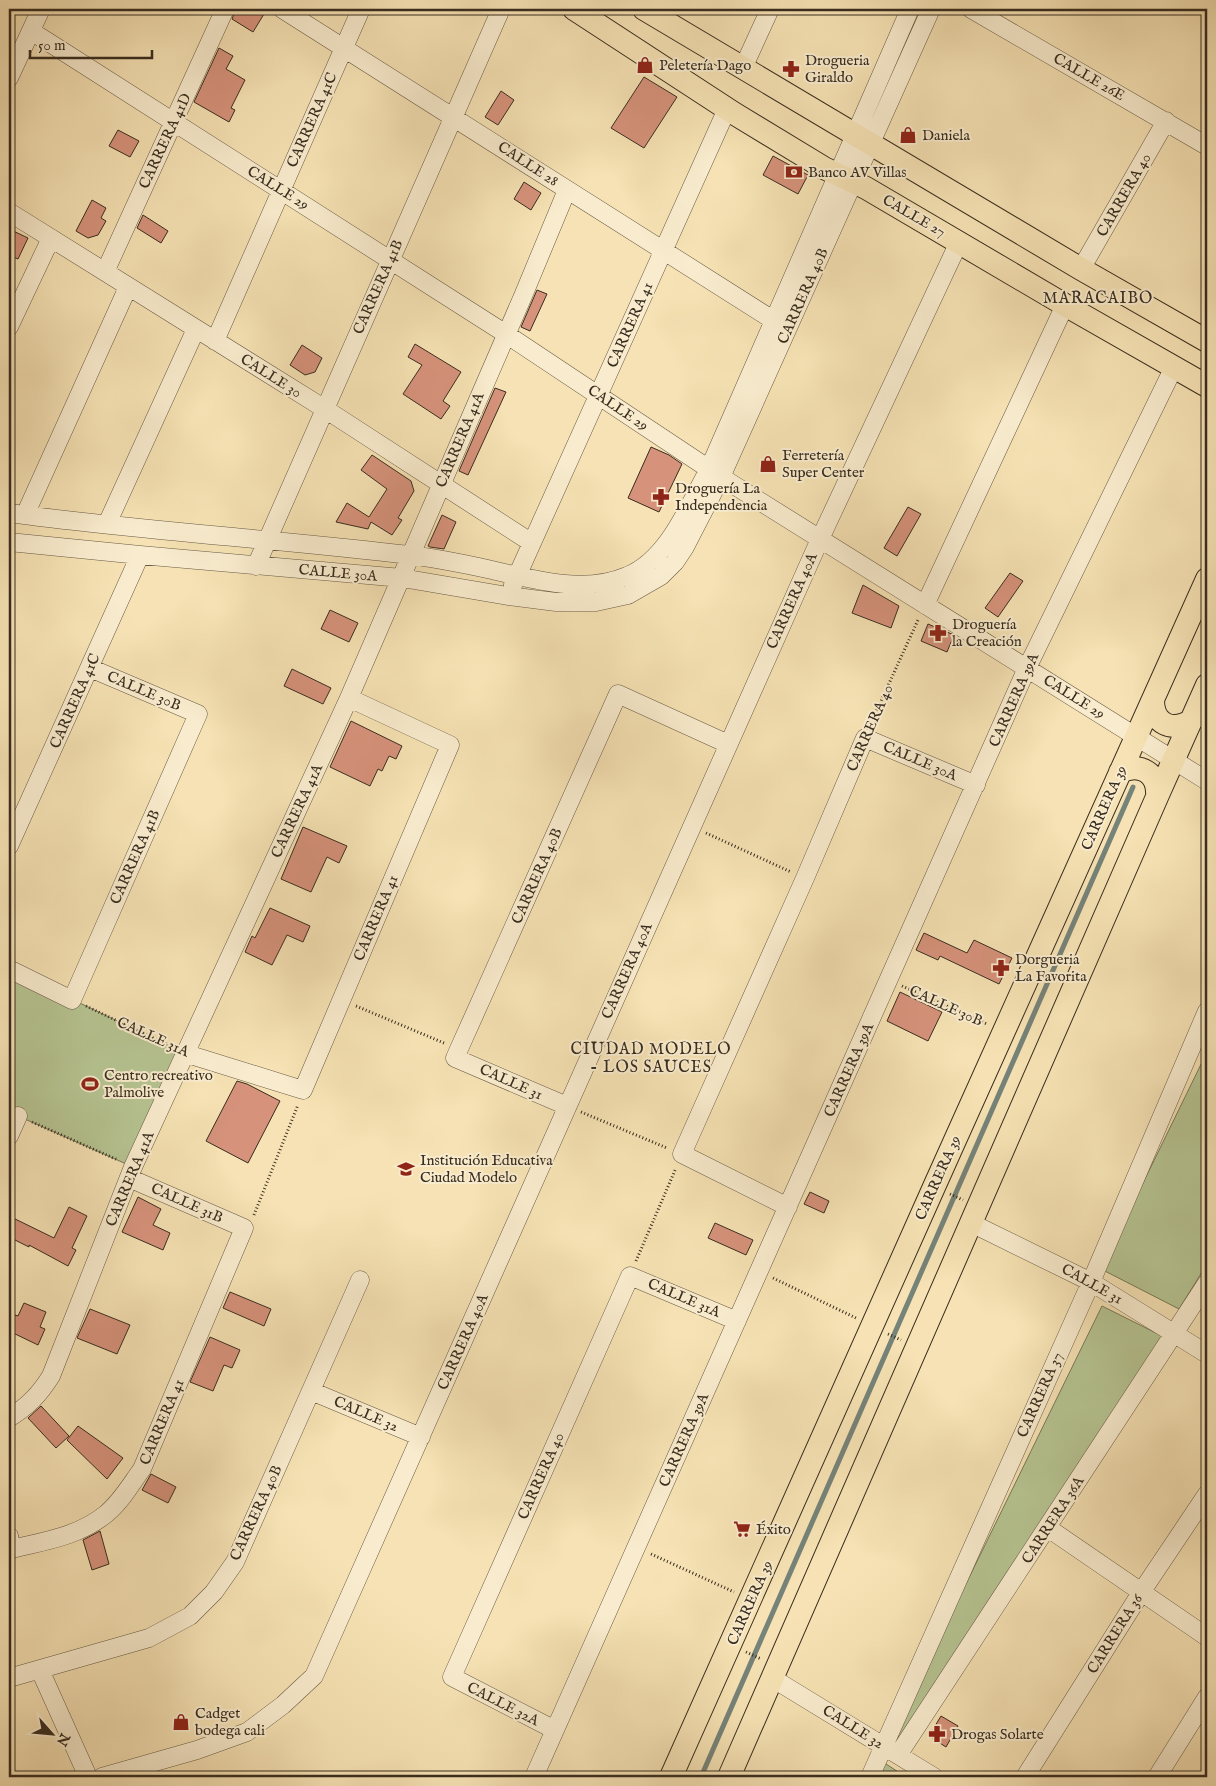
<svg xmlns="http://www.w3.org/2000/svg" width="1216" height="1786" viewBox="0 0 1216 1786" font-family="'IM FELL English',serif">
<rect width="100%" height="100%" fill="#f6e2b4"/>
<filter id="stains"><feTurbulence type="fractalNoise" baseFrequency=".004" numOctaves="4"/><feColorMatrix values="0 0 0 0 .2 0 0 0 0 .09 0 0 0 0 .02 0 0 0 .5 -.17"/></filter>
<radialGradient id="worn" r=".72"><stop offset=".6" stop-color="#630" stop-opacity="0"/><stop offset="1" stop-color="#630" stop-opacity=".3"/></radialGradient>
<path fill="#b6c492" stroke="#777858" d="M9,969l175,84 -51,114 -115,-51 -9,20z
M1207,1052v212l-28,45 -78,-40z
M1102,1306l62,31 -261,402 -10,-6z
M883,1762l23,15h-29z"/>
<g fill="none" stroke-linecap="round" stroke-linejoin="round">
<path stroke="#768379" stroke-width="5" d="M701,1777l432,-990"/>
</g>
<path fill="#d6927b" stroke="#382d1f" d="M236,9h19l9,5 -11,18 -21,-13z
M219,48l14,8 -7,13 19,11 -14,28 4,2 -6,12 -35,-20z
M644,77l33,20 -33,51 -33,-20z
M501,91l13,9 -16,25 -13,-8z
M118,130l21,11 -9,16 -21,-11z
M773,156l35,19 -10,19 -35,-19z
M524,182l17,11 -10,17 -17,-11z
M92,200l14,8 -5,10 5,3 -8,14 -10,3 -12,-7z
M143,215l25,16 -7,12 -24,-15z
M9,229l19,9 -10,21 -9,-4z
M537,290l10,4 -17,37 -9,-4z
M415,344l46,28 -18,29 7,5 -9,13 -38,-25 19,-29 -14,-8z
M302,345l20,13 -7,14 -10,3 -15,-10z
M495,388l11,4 -38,83 -9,-4z
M651,447l18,8 13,9 -23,48 -31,-14z
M372,455l39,26 3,10 -16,27 4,2 -10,15 -21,-13 -3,7 -32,-7 11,-19 22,14 18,-28 -26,-19z
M908,507l13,7 -24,42 -13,-8z
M442,515l14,7 -12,27 -14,-2 -2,-1z
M1010,573l13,8 -25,36 -13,-9z
M863,585l36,21 -8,22 -39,-15z
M330,610l28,13 -9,19 -28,-13z
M928,624l26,11 -7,17 -26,-11z
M292,669l39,19 -8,16 -39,-18z
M351,721l51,25 -6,13 -7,-3 -7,15 -4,-2 -8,17 -40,-19z
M303,827l44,19 -8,17 -12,-6 -16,35 -30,-13z
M270,908l40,18 -7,16 -16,-7 -15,30 -27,-13 7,-16 3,2z
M924,933l43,20 7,-13 38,18 -13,26 -59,-28 -2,4 -22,-10z
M900,992l42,20 -14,29 -41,-20z
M237,1081l10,3 33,17 -32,62 -42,-22z
M810,1192l19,9 -5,12 -20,-9z
M138,1197l23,12 -8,16 17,8 -7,17 -41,-18z
M69,1207l18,9 -15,32 4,2 -8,16 -39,-21v2l-20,-10v-21l45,22z
M715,1223l38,17 -7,15 -38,-17z
M230,1292l41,17 -7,17 -41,-18z
M24,1303l22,9 -6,15 5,2 -7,16 -29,-14 6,-16 3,1z
M90,1309l40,16 -13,29 -40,-16z
M210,1337l30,13 -8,18 -8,-3 -11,26 -23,-9z
M41,1406l28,30 -13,12 -28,-30z
M78,1426l45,32 -16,21 -40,-39z
M151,1474l25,13 -8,16 -26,-13z
M100,1531l9,33 -17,6 -9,-30z
M941,1716l17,10 -12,21 -17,-11z"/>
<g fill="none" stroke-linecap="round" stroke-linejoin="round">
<g stroke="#685a44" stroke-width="19">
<path id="minor" d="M282,9l491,311
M971,9l236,137
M31,31l475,303 215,143 486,304
M743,68l27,-59
M9,78l32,-69
M9,212l316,197 207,134
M1081,269l85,-148
M105,272l120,-263
M9,327l42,-89
M215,341l146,-332
M9,513c133,18 267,26 400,42 27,3 56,9 83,15 43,10 93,24 135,6 41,-16 62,-71 82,-107l201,-460
M25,515l103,-228
M107,524l89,-195
M9,542l131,13 262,23 106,18 48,6h40l32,-7 33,-19 14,-14 10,-15 36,-70 210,-468
M256,566l245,-557
M513,585l214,-476
M925,605l140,-300
M9,846l131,-291
M9,969l63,31 126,-286 -108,-46
M184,1053l119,37 147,-345 -101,-47
M567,1106l-112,-48 4,-9 159,-355 110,50
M9,1136l9,-20
M788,1207l-106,-53 123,-276 60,-140 111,47
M971,1223l120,59 116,72
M311,1391l110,46
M9,1418c19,-12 30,-23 42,-42l82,-209 216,-469 174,-402 44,-106
M1048,1528l159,109
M9,1536l3,13c33,-8 67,-13 94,-35 15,-12 25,-30 36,-45l102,-241 -115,-50
M40,1670l48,107
M9,1678l140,-40 41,-22 24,-24 21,-30 125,-282
M772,1678l162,99
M555,1730l-103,-53 178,-401 107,45
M898,1755l309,-472
M102,1777l95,-27 50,-18 36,-27 31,-29 506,-1137 139,-297
M534,1777l493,-1109 147,-301
M870,1777l221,-495 116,-271
M1025,1777l117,-186 65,-97
M1157,1777l50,-80"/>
</g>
<g stroke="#382d1f" stroke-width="24">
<path id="major" d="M574,9l161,105 89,54 42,20 199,117 142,81
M644,9l437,260 126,72
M1153,700c0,24 19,33 39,20
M1120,772c20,-10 39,1 37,25
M671,1777l263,-590 273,-608
M729,1777l428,-980 50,-112"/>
</g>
<path stroke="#382d1f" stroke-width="3" stroke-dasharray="1 2.5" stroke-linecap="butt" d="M871,723l47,-103
M706,833l85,39
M902,986l85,38
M86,1006l84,40
M356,1006l88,37
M581,1112l86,36
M32,1122l86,38
M950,1194l13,6
M254,1215l44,-110
M636,1261l40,-93
M773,1278l83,40
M888,1334l13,6
M651,1554l83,38
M746,1652l15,7"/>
<use href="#minor" stroke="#f9ecce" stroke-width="18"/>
<use href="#major" stroke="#f6e2b4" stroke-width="22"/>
</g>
<defs>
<g id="shop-bare" transform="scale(1.35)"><path d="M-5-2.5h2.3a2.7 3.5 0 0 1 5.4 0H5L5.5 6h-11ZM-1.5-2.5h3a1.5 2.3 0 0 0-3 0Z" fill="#8f2418" stroke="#f9ecce" stroke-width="2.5" paint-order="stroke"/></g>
<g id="pharmacy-bare" transform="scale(1.35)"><path d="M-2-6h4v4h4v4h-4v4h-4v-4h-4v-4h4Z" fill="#8f2418" stroke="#f9ecce" stroke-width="2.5" paint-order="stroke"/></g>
<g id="bank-bare" transform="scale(1.35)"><path d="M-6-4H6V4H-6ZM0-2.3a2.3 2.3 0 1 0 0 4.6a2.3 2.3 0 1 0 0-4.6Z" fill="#8f2418" stroke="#f9ecce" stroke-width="2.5" paint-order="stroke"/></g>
<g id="stadium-bare" transform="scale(1.35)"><path d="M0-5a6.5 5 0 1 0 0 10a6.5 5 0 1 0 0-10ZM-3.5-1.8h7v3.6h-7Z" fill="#8f2418" stroke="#f9ecce" stroke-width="2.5" paint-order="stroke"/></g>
<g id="school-bare" transform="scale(1.35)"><path d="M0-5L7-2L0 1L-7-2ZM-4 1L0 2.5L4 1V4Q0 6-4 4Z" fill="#8f2418" stroke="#f9ecce" stroke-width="2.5" paint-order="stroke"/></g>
<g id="supermarket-bare" transform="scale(1.35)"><path d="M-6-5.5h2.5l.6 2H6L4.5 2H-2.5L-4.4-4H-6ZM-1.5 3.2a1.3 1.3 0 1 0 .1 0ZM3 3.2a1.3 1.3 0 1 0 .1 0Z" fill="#8f2418" stroke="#f9ecce" stroke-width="2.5" paint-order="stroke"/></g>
</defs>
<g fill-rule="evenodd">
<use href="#shop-bare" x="645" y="65"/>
<use href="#pharmacy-bare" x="791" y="69"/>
<use href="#shop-bare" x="908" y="135"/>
<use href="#bank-bare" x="794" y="172"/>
<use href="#shop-bare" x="768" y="464"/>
<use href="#pharmacy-bare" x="661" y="497"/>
<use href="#pharmacy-bare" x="938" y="633"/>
<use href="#pharmacy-bare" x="1001" y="968"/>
<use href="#stadium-bare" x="90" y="1084"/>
<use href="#school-bare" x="406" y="1169"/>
<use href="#supermarket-bare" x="742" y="1529"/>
<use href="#shop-bare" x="181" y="1722"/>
<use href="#pharmacy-bare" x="937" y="1734"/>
</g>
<g text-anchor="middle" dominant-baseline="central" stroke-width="4" stroke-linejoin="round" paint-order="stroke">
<g font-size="15" fill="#382d1f" stroke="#f9ecce" text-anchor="start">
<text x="805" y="60">Drogueria<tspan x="805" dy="17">Giraldo</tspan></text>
<text x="659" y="65">Peletería Dago</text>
<text x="922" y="135">Daniela</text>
<text x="808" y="172">Banco AV Villas</text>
<text x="782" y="455">Ferretería<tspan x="782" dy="17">Super Center</tspan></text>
<text x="675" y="488">Droguería La<tspan x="675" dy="17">Independencia</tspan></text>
<text x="952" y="624">Droguería<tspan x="952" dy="17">la Creación</tspan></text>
<text x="1015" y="959">Dorgueria<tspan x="1015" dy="17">La Favorita</tspan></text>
<text x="104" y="1075">Centro recreativo<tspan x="104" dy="17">Palmolive</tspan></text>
<text x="420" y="1160">Institución Educativa<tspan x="420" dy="17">Ciudad Modelo</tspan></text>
<text x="756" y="1529">Éxito</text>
<text x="195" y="1713">Cadget<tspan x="195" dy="17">bodega cali</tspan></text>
<text x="951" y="1734">Drogas Solarte</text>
</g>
<g font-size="15" fill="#382d1f" stroke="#f9ecce">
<text transform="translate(1089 77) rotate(30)">CALLE 26E</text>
<text transform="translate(312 120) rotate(-66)">CARRERA 41C</text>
<text transform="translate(165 141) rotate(-65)">CARRERA 41D</text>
<text transform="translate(528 164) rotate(33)">CALLE 28</text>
<text transform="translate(278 188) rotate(32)">CALLE 29</text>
<text transform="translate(1124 195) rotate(-60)">CARRERA 40</text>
<text transform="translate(914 216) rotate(30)">CALLE 27</text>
<text transform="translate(378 287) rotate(-66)">CARRERA 41B</text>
<text transform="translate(803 296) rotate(-66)">CARRERA 40B</text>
<text transform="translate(630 325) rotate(-66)">CARRERA 41</text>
<text transform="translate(271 376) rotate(32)">CALLE 30</text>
<text transform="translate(618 408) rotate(34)">CALLE 29</text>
<text transform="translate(460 440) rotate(-67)">CARRERA 41A</text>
<text transform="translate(338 573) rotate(5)">CALLE 30A</text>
<text transform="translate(792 601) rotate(-66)">CARRERA 40A</text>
<text transform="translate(144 691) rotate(23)">CALLE 30B</text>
<text transform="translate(1074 697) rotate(32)">CALLE 29</text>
<text transform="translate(1014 700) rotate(-66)">CARRERA 39A</text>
<text transform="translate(75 701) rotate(-66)">CARRERA 41C</text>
<text transform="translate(870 728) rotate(-66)">CARRERA 40</text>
<text transform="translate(920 761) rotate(23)">CALLE 30A</text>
<text transform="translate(1104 808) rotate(-66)">CARRERA 39</text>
<text transform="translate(297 811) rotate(-65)">CARRERA 41A</text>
<text transform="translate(135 857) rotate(-66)">CARRERA 41B</text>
<text transform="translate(537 876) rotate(-66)">CARRERA 40B</text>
<text transform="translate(376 918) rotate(-67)">CARRERA 41</text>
<text transform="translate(627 971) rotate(-66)">CARRERA 40A</text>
<text transform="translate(946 1006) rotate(24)">CALLE 30B</text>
<text transform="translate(153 1037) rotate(24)">CALLE 31A</text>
<text transform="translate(849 1070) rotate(-66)">CARRERA 39A</text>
<text transform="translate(511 1082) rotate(24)">CALLE 31</text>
<text transform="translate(938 1178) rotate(-66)">CARRERA 39</text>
<text transform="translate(130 1179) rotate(-67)">CARRERA 41A</text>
<text transform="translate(187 1203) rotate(24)">CALLE 31B</text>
<text transform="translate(1092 1284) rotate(29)">CALLE 31</text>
<text transform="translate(684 1298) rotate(23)">CALLE 31A</text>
<text transform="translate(463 1342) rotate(-66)">CARRERA 40A</text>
<text transform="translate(1040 1395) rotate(-66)">CARRERA 37</text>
<text transform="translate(366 1414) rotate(23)">CALLE 32</text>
<text transform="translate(162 1422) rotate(-67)">CARRERA 41</text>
<text transform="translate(684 1440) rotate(-66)">CARRERA 39A</text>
<text transform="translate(541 1476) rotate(-66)">CARRERA 40</text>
<text transform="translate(256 1513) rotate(-65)">CARRERA 40B</text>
<text transform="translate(1053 1520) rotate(-57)">CARRERA 36A</text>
<text transform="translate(750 1603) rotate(-66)">CARRERA 39</text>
<text transform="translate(1115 1634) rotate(-58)">CARRERA 36</text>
<text transform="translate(503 1704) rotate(27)">CALLE 32A</text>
<text transform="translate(853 1727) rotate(32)">CALLE 32</text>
</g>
<g font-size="16" letter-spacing="1" fill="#382d1f" stroke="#f9ecce">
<text x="1098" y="299">MARACAIBO</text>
<text x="651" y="1050">CIUDAD MODELO<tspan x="651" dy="18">- LOS SAUCES</tspan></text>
</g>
</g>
<rect width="1216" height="1786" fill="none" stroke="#f6e2b4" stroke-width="30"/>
<rect x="10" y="10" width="1196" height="1766" fill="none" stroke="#382d1f" stroke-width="2.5"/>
<rect x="15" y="15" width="1186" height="1756" fill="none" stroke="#382d1f"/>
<g transform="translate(52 1734) rotate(117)" stroke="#f9ecce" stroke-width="4" paint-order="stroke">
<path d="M0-4L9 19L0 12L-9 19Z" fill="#382d1f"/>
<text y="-8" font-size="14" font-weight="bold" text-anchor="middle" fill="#382d1f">N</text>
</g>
<path d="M30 50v8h122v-8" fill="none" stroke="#382d1f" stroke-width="2.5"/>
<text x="38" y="50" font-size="15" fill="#382d1f" stroke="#f9ecce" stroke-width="4" paint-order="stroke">50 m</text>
<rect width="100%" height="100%" filter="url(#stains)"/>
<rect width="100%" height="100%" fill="url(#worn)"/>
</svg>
